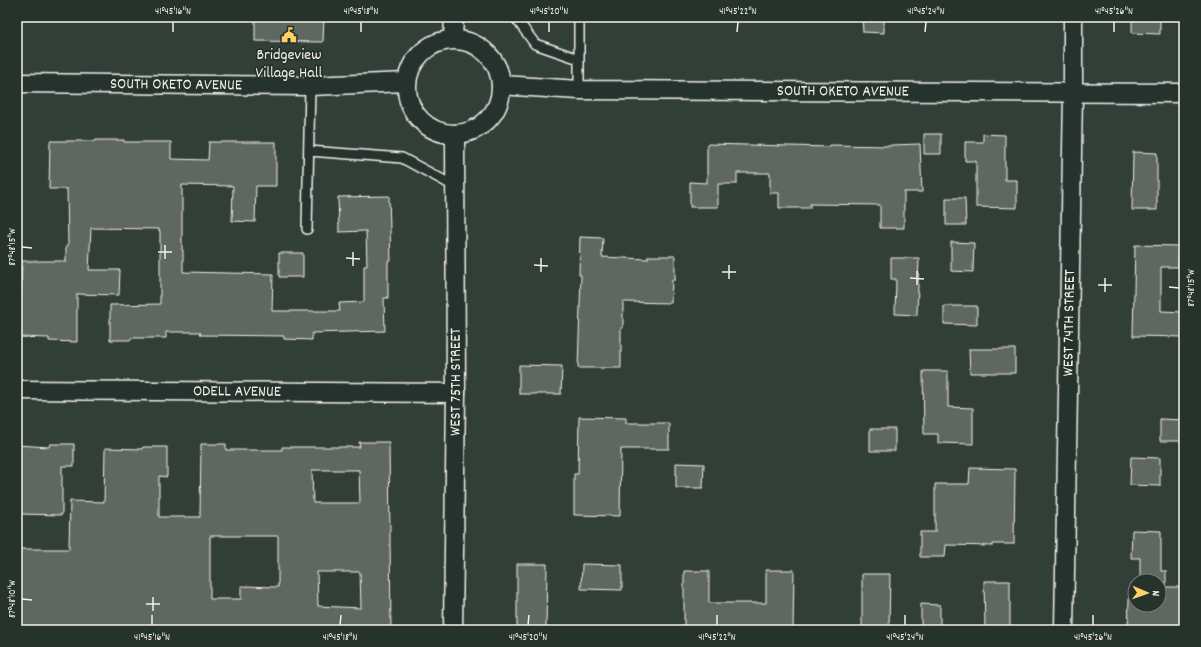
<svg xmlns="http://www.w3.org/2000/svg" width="1201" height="647" viewBox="0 0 1201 647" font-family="Dekko,sans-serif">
<rect width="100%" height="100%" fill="#323e38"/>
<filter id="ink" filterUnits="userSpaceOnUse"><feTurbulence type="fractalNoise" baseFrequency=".025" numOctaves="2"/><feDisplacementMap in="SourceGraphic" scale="8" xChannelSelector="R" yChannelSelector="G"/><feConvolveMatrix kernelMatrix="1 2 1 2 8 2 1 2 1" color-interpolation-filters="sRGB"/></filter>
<g filter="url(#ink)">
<path fill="#5f6861" stroke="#f4f1e8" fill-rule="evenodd" d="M255,17h69l-1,25 -68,-1z
M862,17h22v16l-21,-1z
M1132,17h28v17l-28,-1z
M924,134h17v20h-17z
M983,134l22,1v45h12v28l-41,-1v-46h-11v-19h18z
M96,140h28v2h47v17l37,1 1,-18h67v44h-20l-1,36 -23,-1 1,-35 -51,-1v65h1v22l90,2 -1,37h68l-1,-8 25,-1v-36h3l-1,-35 -27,1 -1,-35 51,-1 2,65h-3v37h-4l1,33 -73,2v7l-28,-1v-3l-83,-1 -1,-3h-34v6h-35v2h-21v-35l50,-1v-73h-1v-2l-68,-1 -2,42h31l-1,25 -42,-1v48l-28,-1v-3l-32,-1v-40h4l1,-36h44v-15h2l-1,-57h-18l1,-48h46z
M707,144l123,3v-2l61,1v-1l29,-1 2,48h-18v36h-24v-23l-70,-1v4h-31v-15h-9v-20h-33v11h-19v23h-28v-25l17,1z
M1133,152l24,1v57h-25z
M946,198h19l1,27h-20z
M580,237l23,1 -1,19 46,2v-3h27v24h-3l-1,23 -48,-1v26h-2v40h-43l3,-93h-2z
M951,242l23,1 -1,29 -22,-1z
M1135,245l44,1 -1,21h-17v44l23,1v25l-51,-1z
M279,253h24v24h-24z
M891,258h28l-2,57 -22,-1 1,-35h-5z
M944,306h33v19l-33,-1z
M969,349h46v24h-45z
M519,365l43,1 -1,28h-42z
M923,371h25v36l25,1v36l-35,-1v-9h-14z
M579,417l47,1v5h43v26h-48l-1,67 -46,-1v-41h4z
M1160,419l24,1v21h-24z
M870,429h25v22h-25z
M359,442h30l2,188h-374v-81h52l1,-48 34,1 1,-54 37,1 1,-2h24v30l-8,-1v41h41l1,-73h25v6h56v-3h78zM312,470h47l1,33h-47zM210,536h68v51l-37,-1v13h-31zM317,572h43l1,36 -43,-2z
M50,444h24v22h-12v49l-43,-1v-40h-2v-29l32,2z
M1131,457l29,1v28l-30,-1z
M676,463l28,1 -1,24h-27z
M970,468l45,1 -1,75h-21v2l-47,-1 -1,12h-25v-25h15v-48h34z
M1132,530l29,1v40h5v16h18v43h-56l1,-32h6v7h24v-24h-19v-23h-9z
M517,564h30l-1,66h-29z
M582,564l40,1v25l-41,-1z
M766,570h28l-1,60h-109v-59h25v32h57z
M862,574h28l-1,56h-27z
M984,581h26v49h-25z
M921,604l19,1v25h-19z"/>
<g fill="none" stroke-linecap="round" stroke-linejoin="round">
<g stroke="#f4f1e8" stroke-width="12">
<path id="service" d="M515,17l20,27 44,15
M579,90v-73
M309,151l93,7 52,28
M307,229l3,-143"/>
</g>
<g stroke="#f4f1e8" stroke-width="21">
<g id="minor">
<path d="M453,39l1,-22"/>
<circle cx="454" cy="87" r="47"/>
<path id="s1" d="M17,83l293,3 97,-4"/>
<path id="s2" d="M501,85l78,5 605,3"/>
<path id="s3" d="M17,390l439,3"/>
<path id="s4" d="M453,630l3,-237 -1,-259"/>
<path id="s5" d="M1064,630l9,-538v-75"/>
</g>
</g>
<use href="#service" stroke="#26332d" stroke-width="9"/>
<use href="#minor" stroke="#26332d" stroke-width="18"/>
</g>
</g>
<path fill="none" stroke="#f4f1e8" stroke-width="1.5" d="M173,32v-10M361,32v-10M549,32v-10M737,32l1,-10M925,32l1,-10M1114,32v-10M22,247l10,1M158,252h14M346,258l14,1M165,259v-14M534,265l14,1M353,266v-14M541,272v-14M722,272h14M910,278l14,1M729,279v-14M917,285v-14M1098,285h14M1169,287l10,1M1105,292v-14M22,599l10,1M146,604h14M153,611v-14M152,625v-10M340,625l1,-10M528,625l1,-10M717,625v-10M905,625v-10M1093,625v-10"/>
<defs>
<g id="civic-bare" transform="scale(1.2)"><path d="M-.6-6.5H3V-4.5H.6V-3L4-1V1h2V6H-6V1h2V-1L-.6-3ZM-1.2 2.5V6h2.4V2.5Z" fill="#ffd166" stroke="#26332d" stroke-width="2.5" paint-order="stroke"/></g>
</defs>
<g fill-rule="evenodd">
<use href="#civic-bare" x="289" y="35"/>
</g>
<g text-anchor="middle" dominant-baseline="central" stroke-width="3.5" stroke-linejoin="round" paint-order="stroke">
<g font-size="16" fill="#f4f1e8" stroke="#26332d">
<text x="289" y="55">Bridgeview<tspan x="289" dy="18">Village Hall</tspan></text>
</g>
<g font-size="16" fill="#f4f1e8" stroke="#26332d">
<text stroke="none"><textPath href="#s1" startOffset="159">SOUTH OKETO AVENUE</textPath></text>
<text stroke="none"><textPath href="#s2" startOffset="342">SOUTH OKETO AVENUE</textPath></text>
<text stroke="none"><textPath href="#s5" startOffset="307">WEST 74TH STREET</textPath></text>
<text stroke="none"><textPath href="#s4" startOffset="248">WEST 75TH STREET</textPath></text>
<text stroke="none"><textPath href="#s3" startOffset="220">ODELL AVENUE</textPath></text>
</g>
</g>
<rect width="1201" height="647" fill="none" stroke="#26332d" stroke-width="44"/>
<g transform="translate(1147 593) rotate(92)"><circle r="19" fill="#26332d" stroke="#787f78"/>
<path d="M0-3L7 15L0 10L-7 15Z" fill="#ffd166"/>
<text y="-6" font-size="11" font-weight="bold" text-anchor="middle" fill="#f4f1e8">N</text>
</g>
<rect x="22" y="22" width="1157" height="603" fill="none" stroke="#f4f1e8" stroke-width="1.5"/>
<g font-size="10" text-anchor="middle" fill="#f4f1e8">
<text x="173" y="14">41°45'16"N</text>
<text x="361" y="14">41°45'18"N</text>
<text x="549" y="14">41°45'20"N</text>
<text x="738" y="14">41°45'22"N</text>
<text x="926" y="14">41°45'24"N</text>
<text x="1114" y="14">41°45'26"N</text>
<text transform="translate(11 247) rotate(-90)" y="4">87°48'15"W</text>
<text transform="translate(1190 288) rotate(-90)" y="4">87°48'15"W</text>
<text transform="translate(11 599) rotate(-90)" y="4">87°48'10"W</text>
<text x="152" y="640">41°45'16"N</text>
<text x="340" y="640">41°45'18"N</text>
<text x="528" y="640">41°45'20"N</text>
<text x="717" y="640">41°45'22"N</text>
<text x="905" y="640">41°45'24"N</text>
<text x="1093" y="640">41°45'26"N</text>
</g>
</svg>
